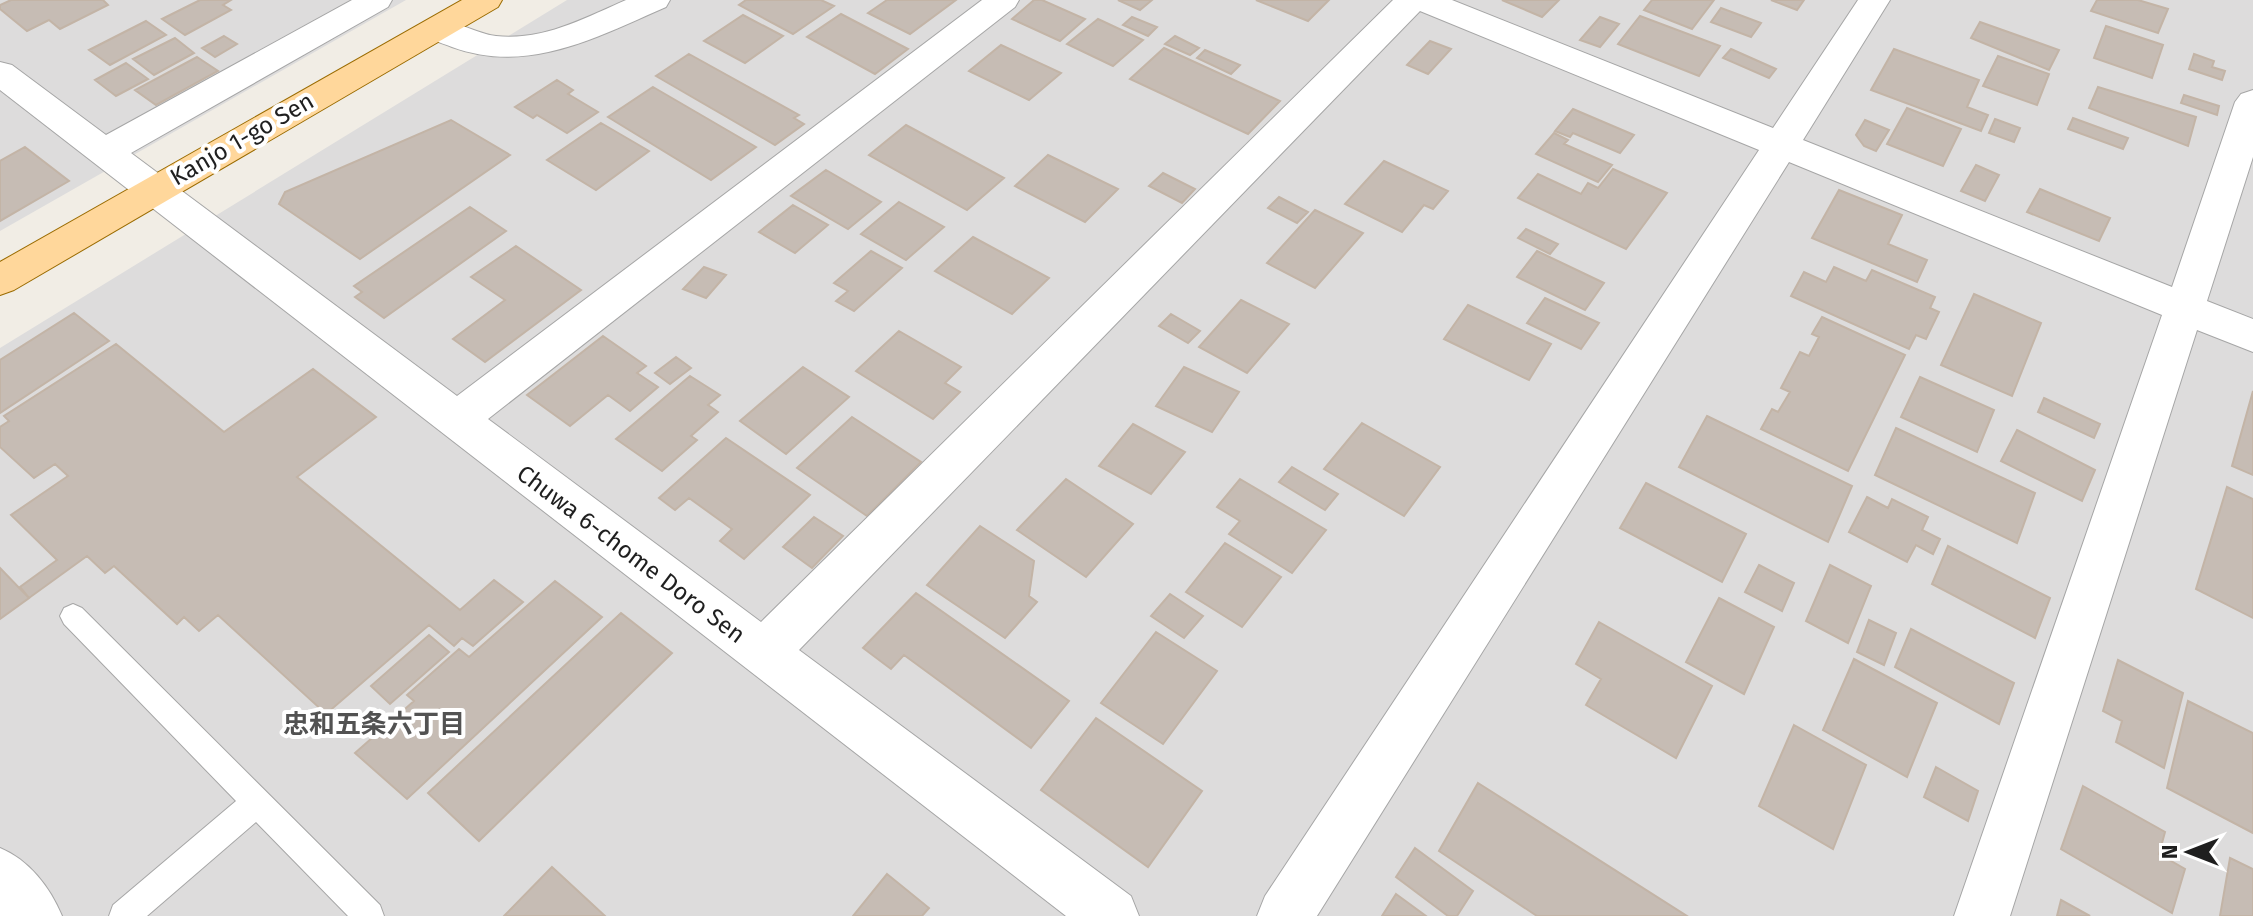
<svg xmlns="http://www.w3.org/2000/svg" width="2253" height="916" viewBox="0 0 2253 916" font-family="'Fira Sans','Noto Sans JP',sans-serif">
<rect width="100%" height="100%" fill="#f1ede5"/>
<path fill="#dddcdc" d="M0,0h406l-406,231z
M567,0h1686v916h-2253v-568z"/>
<path fill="#c6bcb4" stroke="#c3b4a6" stroke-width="2" d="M11,0h92l5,5 -48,24 -11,-9 -22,11 -27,-22v-4z
M200,0h31l-8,5 8,5 -46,25 -23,-16z
M746,0h75l13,6 -41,28 -54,-29z
M887,0h69l-46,34 -42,-21z
M1034,0h8l43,19 -25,22 -48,-22z
M1118,0h34l-12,10z
M1256,0h73l-21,21z
M1502,0h57l-17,17z
M1652,0h62l-22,29 -48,-19z
M1771,0h33l-7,10z
M2097,0h41l30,9 -10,24 -67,-22z
M1721,8l40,15 -10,14 -40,-15z
M841,14l67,35 -33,25 -68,-37z
M743,15l40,21 -38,27 -41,-22z
M1640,16l80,30 -21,30 -81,-32z
M1132,17l25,10 -9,9 -25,-11z
M1600,17l19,7 -19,23 -20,-7z
M1098,19l45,21 -30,26 -46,-22z
M146,21l20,14 -56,30 -21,-15z
M1980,22l79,28 -10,20 -78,-32z
M2106,26l57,19 -11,33 -58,-20z
M224,36l13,8 -22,13 -13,-9z
M1175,36l24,12 -9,7 -25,-11z
M175,38l19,15 -40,22 -21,-16z
M1430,41l21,8 -23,25 -21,-9z
M1001,45l60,28 -32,27 -60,-29z
M1164,48l116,53 -32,33 -118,-55z
M1731,49l45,20 -7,9 -46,-20z
M1894,49l85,31 -12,27 21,8 -7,16 -110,-41z
M1205,50l35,15 -9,9 -34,-16z
M689,54l110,61 -5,3 10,6 -29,21 -119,-69z
M2194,54l20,7 -2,6 13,4 -3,9 -33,-11z
M1998,56l51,18 -12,31 -54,-19z
M197,57l21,14 -62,34 -21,-15z
M126,63l22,16 -32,17 -21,-16z
M557,80l16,10 -5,4 30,18 -31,21 -30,-18 -4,3 -18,-11z
M653,87l103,60 -45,33 -103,-63z
M2098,87l98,30 -8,29 -99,-38z
M2184,95l35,11 -2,9 -36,-12z
M1907,108l54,21 -18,37 -56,-22z
M1573,109l61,26 -14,18 -47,-20 -3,4 -15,-6z
M2073,118l55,20 -5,11 -55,-20z
M1995,119l25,9 -6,14 -25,-9z
M451,120l59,35 -150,104 -81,-55 6,-12z
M1865,120l24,10 -13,21 -12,-5 -8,-11z
M601,123l48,28 -53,39 -49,-30z
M906,125l98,53 -37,32 -98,-55z
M1554,133l14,7 -4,4 48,21 -14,17 -62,-28z
M25,147l44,34 -69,40v-60z
M1048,155l70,34 -33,33 -70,-36z
M1384,161l64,30 -15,18 -9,-4 -22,27 -57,-28z
M1976,165l23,10 -14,26 -24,-10z
M1613,169l54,24 -41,56 -108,-51 20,-24 43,20 7,-11 10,5z
M826,170l55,32 -33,27 -57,-33z
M1163,173l32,16 -13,14 -33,-17z
M2040,189l70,29 -11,23 -72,-29z
M1839,190l63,25 -14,29 39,16 -10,22 -105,-44z
M1279,197l29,15 -11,11 -29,-15z
M899,202l45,25 -38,33 -45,-26z
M793,205l35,20 -33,28 -36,-21z
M470,207l36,24 -122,87 -29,-21 7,-5 -8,-6z
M1315,210l48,23 -48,55 -48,-25z
M1526,229l32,15 -8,10 -32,-16z
M973,237l76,41 -37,36 -77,-43z
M516,246l65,44 -96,72 -32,-23 52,-39 -34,-23z
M871,251l31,17 -48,43 -18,-10 12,-10 -14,-8z
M1537,251l67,32 -19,27 -68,-33z
M704,267l22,8 -20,23 -23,-9z
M1834,267l32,14 6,-11 63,27 -5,11 9,4 -13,27 -10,-4 -7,14 -118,-53 13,-24 22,10z
M1974,294l67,29 -29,73 -71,-31z
M1545,298l54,25 -18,26 -54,-26z
M1241,300l48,24 -42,49 -48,-26z
M1468,305l83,39 -22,36 -85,-41z
M74,313l35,28 -109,72v-53z
M1171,314l29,17 -12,12 -29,-17z
M1822,317l83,38 -57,116 -87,-42 11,-20 6,3 12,-20 -9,-4 19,-36 9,4 10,-19 -7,-3z
M899,331l62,36 -16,16 15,9 -27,27 -77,-48z
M603,336l43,30 -9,7 21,14 -28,24 -22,-16 -38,31 -43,-31z
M116,344l108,88 89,-63 63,48 -79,60 163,133 34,-30 29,22 -50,44 -11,-8 -8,8 -25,-21 -103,89 -108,-99 -19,16 -15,-14 -7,7 -63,-58 -9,7 -18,-17 -58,42 -9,-11 37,-27 -46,-45 57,-39 -13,-12 -21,14 -34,-31v-20l9,-6 -5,-5z
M676,357l15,11 -21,16 -15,-11z
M803,367l46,30 -63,57 -46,-33z
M1184,367l55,25 -27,40 -56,-26z
M690,376l30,19 -12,10 10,7 -27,24 6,4 -35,31 -46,-32z
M1920,377l74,33 -17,42 -76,-35z
M2253,391v84l-21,-9z
M2044,398l56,26 -6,14 -56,-26z
M1707,416l145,70 -24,56 -149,-75z
M852,417l69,45 -54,54 -70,-48z
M1362,423l78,44 -36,49 -80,-47z
M1133,424l52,28 -34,42 -52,-28z
M1896,428l139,65 -18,50 -142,-68z
M2017,430l78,40 -13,31 -81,-40z
M726,438l84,57 -66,64 -24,-18 12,-12 -43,-31 -14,12 -16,-12z
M1292,467l46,27 -13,16 -46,-28z
M1066,479l67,45 -47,53 -69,-47z
M1240,479l86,51 -34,43 -63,-39 11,-13 -23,-14z
M1646,483l100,51 -24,48 -102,-54z
M2227,487l26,12v119l-57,-29z
M1867,497l21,11 4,-9 36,18 -6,13 18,9 -7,15 -17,-9 -9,17 -58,-30z
M814,517l29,19 -31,32 -29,-21z
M980,526l54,35 -5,35 8,6 -32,36 -78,-53z
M1225,543l56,34 -39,50 -56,-35z
M1948,546l102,52 -15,40 -103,-54z
M1759,565l35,18 -12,28 -37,-19z
M1830,565l41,21 -23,57 -42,-22z
M0,568l29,30 -29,21z
M555,581l47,36 -195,182 -52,-46 59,-52 -7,-6 52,-46 10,8z
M916,593l153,108 -38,47 -127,-93 -13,14 -28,-21z
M1170,594l33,22 -19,22 -33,-22z
M1719,598l55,29 -30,67 -58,-32z
M621,613l51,40 -193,188 -51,-48z
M1869,620l27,13 -12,32 -27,-13z
M1599,622l113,64 -36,72 -90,-53 15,-26 -25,-15z
M1911,629l103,54 -15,41 -104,-57z
M1156,632l61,39 -54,73 -62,-41z
M429,635l20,17 -59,52 -19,-18z
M1854,659l83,44 -30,74 -84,-47z
M2118,660l65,33 -19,75 -48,-26 6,-21 -19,-10z
M2188,701l65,32v100l-86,-45z
M1096,718l106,73 -54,76 -107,-77z
M1794,725l72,40 -33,84 -74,-43z
M1936,767l42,24 -10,30 -44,-24z
M1478,783l209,133h-150l-98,-65z
M2083,786l82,46 -6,22 26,15 -13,44 -111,-64z
M1415,848l58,43 -16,25h-9l-52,-39z
M2230,858l23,11v47h-33z
M552,867l53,49h-101z
M887,874l42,34 -7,8h-69z
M1396,894l30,22h-44z
M2061,900l29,16h-33z"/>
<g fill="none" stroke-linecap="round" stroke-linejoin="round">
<g stroke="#a6a6a6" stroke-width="2">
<path id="service" d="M73,604l9,4 298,297 4,11h-36l-92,-94 -109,94h-38l4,-11 123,-104 -172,-177 -4,-8 4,-8z"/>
</g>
<g stroke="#a6a6a6" stroke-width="2">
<path id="minor" d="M352,0h40l-4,7 -257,146 326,243 525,-396h37l-4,7 -527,412 273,203 632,-622h59l321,128 85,-128h32l-87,140 369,147 63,-185 6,-8 12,-4v67l-46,144 46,18v33l-56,-22 -187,586h-56l208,-601 -373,-153 -472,754h-60l8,-20 494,-746 -339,-139 -621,639 332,246 8,20h-73l-1066,-826v-28l12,3 94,70z
M626,0h44l-4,7c-69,30 -138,68 -214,40 -12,-5 -25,-7 -32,-18l5,-7c25,-7 47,11 71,14 47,5 89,-18 130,-36z
M0,848c29,12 50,39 62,68h-62z"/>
</g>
<g stroke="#9a6b00" stroke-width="2">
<path id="primary" d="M462,0h40l-4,7 -484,283 -14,5v-33z"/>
</g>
<use href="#service" fill="#fff" fill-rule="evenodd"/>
<use href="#minor" fill="#fff" fill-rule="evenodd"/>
<use href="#primary" fill="#ffd79b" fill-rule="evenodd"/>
</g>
<g text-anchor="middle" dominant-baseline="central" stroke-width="8" stroke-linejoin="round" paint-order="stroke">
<g font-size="24" fill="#1f1f1f" stroke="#fff">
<text transform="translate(242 139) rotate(-30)">Kanjo 1-go Sen</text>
<text transform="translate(631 554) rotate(37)">Chuwa 6-chome Doro Sen</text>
</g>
<g font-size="26" font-weight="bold" fill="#525252" stroke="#fff">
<text x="374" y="724">忠和五条六丁目</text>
</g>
</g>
<g transform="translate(2189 852) rotate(270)" stroke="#ffffff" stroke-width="6" paint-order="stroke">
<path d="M0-6L14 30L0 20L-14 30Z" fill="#1f1f1f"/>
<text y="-12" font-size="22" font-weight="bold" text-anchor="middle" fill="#1f1f1f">N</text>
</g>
</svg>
